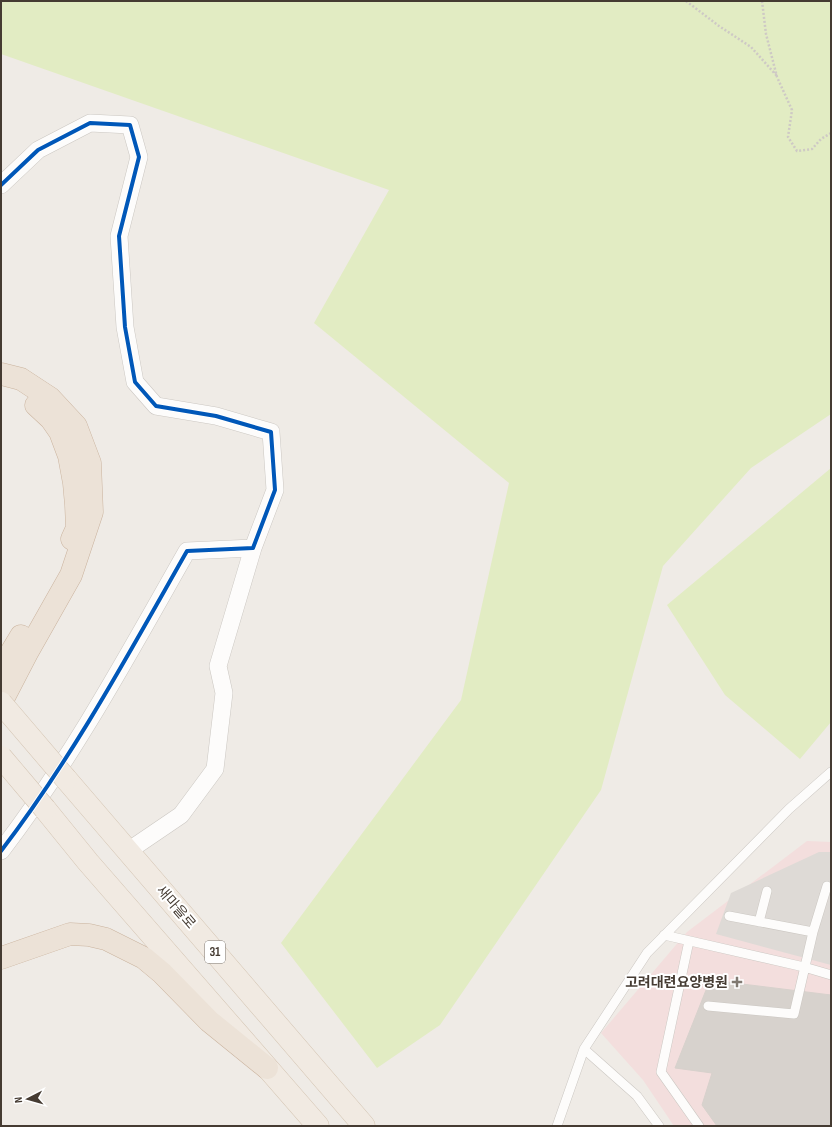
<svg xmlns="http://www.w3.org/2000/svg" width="832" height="1127" viewBox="0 0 832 1127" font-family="'Sofia Sans Condensed','Noto Sans KR',sans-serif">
<rect width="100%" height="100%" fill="#efebe6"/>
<path fill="#f3dedd" d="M807,841l24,1v284h-157l-31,-46 -42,-47 86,-101z"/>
<path fill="#e2ecc3" d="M1,1h830v413l-80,54 -88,98 -62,224 -161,235 -63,43 -96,-125 180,-243 48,-217 -195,-160 75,-133 -388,-136z
M831,468v254l-31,37 -75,-64 -58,-90z"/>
<path fill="#dedad6" d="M819,852h12v113l-115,-31 15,-41z"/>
<path fill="#d7d2cd" stroke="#d7d1cc" d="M710,980l121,15v131h-114l-15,-21 10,-32 -37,-5z"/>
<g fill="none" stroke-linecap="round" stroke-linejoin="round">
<g stroke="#cbc7c2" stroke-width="10">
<path id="lane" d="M729,916l84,16
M759,922l8,-31
M664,935l140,32 27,8
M689,941l-28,131 38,54
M708,1006l86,8 19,-82 14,-46
M584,1049l53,47 22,30
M557,1126l27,-77 63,-96 142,-144 42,-37"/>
</g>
<g stroke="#cbc7c2" stroke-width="18">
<path id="street" d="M1,185l37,-35 52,-27 40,2 9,32 -20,79 6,91 10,55 21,24 60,10 55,16 4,58 -22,58 -66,3c-58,102 -114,206 -186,300
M128,851l53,-36 34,-46 9,-76 -6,-27 35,-118"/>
</g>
<g stroke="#d4c4b2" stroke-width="23">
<path id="primary" d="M66,779l298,347
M45,809l43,53 230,264"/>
</g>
<g stroke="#cab39e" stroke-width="23">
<path id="highway" d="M1,374l20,5 29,19 26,28 14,37 2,49 -21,63 -43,76 -27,52
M36,405l15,14 9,13 9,24 5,27 2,22 1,23 -5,11
M1,669l20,-33
M1,958l69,-24 19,1 17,4 38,19 18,15 47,48 58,47"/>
</g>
<path stroke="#cec9c5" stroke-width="2.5" stroke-dasharray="2 2" stroke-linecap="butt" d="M686,1l33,25 32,21 26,29
M762,1l4,33 11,43 15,33 -4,27 9,14 15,-2 9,-10 10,-6"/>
<use href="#lane" stroke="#fdfcfb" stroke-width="9"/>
<use href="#street" stroke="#fdfcfb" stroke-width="17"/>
<use href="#primary" stroke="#f1eae2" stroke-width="22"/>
<use href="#highway" stroke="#ece2d7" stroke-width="22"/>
<g stroke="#d4c4b2" stroke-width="23" stroke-linecap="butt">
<path id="primary-bridge" d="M1,703l65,76
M1,757l44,52"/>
</g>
<use href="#primary-bridge" stroke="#f1eae2" stroke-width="22"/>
<g stroke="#fff" stroke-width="6">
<path id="cycleway" d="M1,185l37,-35 52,-27 40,2 9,32 -20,79 6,91 10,55 21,24 60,10 55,16 4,58 -22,58 -66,3c-58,102 -114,206 -186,300"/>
</g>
<use href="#cycleway" stroke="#0057b8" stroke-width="4"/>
</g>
<path fill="#807971" stroke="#fff" stroke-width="1.5" d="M735 976h4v4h4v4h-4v4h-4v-4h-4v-4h4z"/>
<g text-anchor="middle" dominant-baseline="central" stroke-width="4" stroke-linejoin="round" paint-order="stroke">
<rect fill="#fff" stroke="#7d7670" stroke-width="1" x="205" y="941" width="20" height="22" rx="3"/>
<g font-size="13" font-weight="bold" fill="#453b32">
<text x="215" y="952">31</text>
</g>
<g font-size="14" fill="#453b32" stroke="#fff">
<text transform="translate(176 907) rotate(49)">새마을로</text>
</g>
<g font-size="14" font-weight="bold" fill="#453b32" stroke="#fff" text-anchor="end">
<text x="728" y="982">고려대련요양병원</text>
</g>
</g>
<rect width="832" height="1127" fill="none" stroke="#453b32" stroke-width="4"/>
<g transform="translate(28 1099) rotate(264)" stroke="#ffffff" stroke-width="3" paint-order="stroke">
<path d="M0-3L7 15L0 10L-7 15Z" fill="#453b32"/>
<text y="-6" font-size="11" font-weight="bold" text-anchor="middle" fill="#453b32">N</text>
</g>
</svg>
